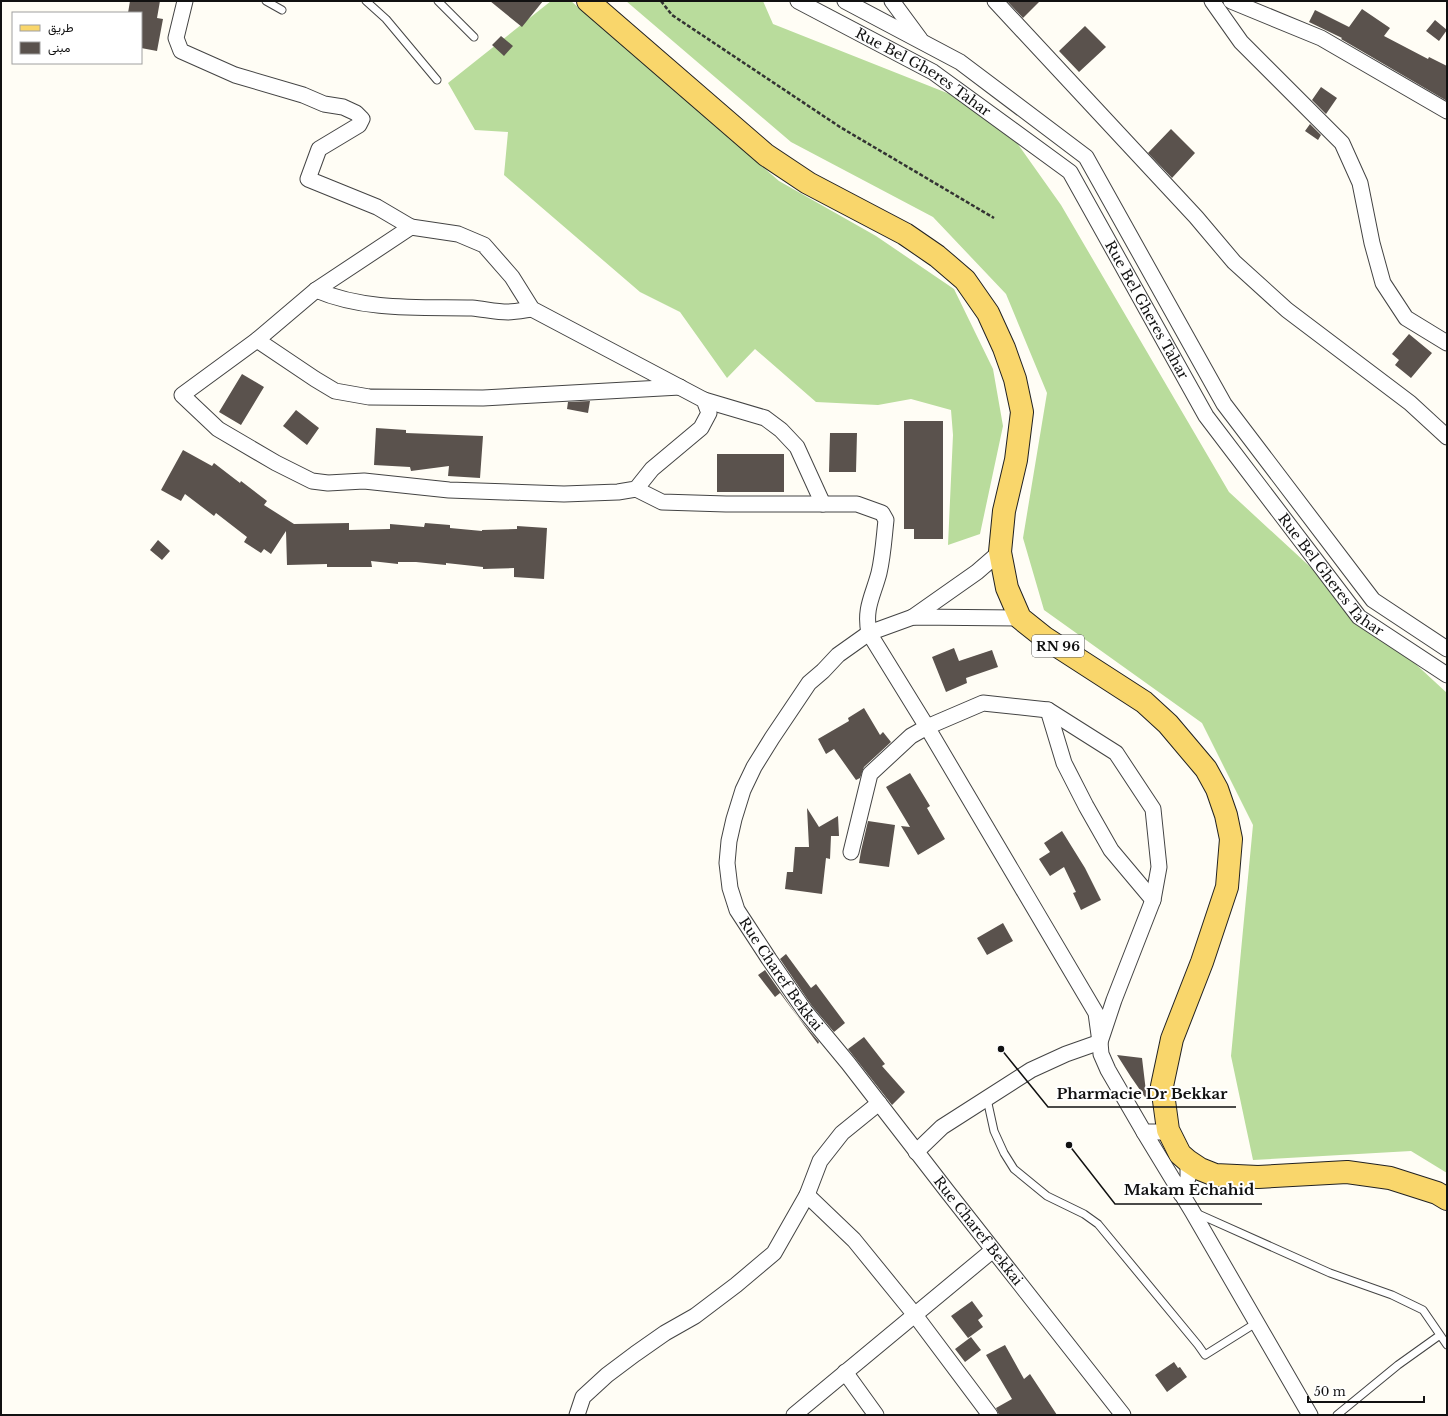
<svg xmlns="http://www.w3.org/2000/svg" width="1448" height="1416" viewBox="0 0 1448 1416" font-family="'Libre Baskerville',Vazirmatn,serif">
<rect width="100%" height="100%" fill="#fffdf5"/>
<path fill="#b9dc9c" d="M551,1h20l208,180 97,55 78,53 39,80 10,57 -23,108 -32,11 5,-110 -2,-25 -40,-11 -33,6 -62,-3 -61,-53 -28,29 -47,-66 -40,-20 -136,-117 4,-43 -33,-2 -27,-47z
M626,1h137l10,23 222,88 66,93 168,287 218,201v480l-36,-22 -158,9 -22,-104 22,-231 -51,-102 -158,-113 -21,-72 24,-145 -41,-99 -73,-77 -142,-75z"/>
<path fill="#5a524d" d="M130,1h30l-3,17 6,1 -6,32 -16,-3v-35h-13z
M490,1h53l-21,26z
M1007,1h33l-17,17z
M1362,9l28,19 -6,8 44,23 1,-2 18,9v35l-106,-62 1,-1 -33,-16 6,-12 34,17z
M1435,20l12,10 -8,11 -13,-10z
M1085,26l21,21 -27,25 -20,-21z
M501,36l12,10 -9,10 -12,-11z
M1321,87l16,11 -11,16 -14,-14z
M1310,124l11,11 -3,5 -13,-9z
M1171,129l24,24 -23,25 -24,-25z
M1409,334l23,19 -21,25 -16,-13 4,-5 -7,-6z
M242,374l22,13 -23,38 -22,-13z
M590,401l-2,12 -21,-4 1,-7z
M296,410l23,18 -12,17 -24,-19z
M904,421h39v118h-29v-10h-10z
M376,428l30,2v3l77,3 -3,42 -32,-2 1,-10 -38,5 -1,-4 -36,-2z
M830,433h27l-1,39h-27z
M183,450l29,16 2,-3 26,20 1,-2 26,20 -3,4 30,19 55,-1v7l41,-1v-5l34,3 1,-4 25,2v3l32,3v-1l35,-1v-3l30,2 -3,51 -30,-2v-9l-31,1v-2l-37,-4v2l-30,-3h-18v2l-27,-3 1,6h-45v-3l-40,1 -1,-34 -15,23 -7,-5 -3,4 -17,-11 3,-5 -31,-24 -2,3 -29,-22 -4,7 -20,-11z
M717,454h67v38h-67z
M158,540l12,11 -8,9 -12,-10z
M954,648l5,13 33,-11 6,17 -32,11 1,5 -21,9 -14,-35z
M864,708l16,27 3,-3 8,10 -27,25 -4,11 -4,2 -22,-31 -8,5 -8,-15 31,-18 -1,-3z
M910,773l20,33 -3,2 18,31 -27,16 -17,-29 9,1 -24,-40z
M807,808l12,19 19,-11 1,20h-8l-1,23 -4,-1 -4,36 -37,-5 2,-17h6l2,-25h14z
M868,821l27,4 -6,42 -30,-4 2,-12z
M1062,831l23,37 16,32 -20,10 -8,-17 3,-1 -12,-25 -14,9 -11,-17 11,-7 -6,-9z
M1003,923l10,18 -26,14 -10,-17z
M786,954l25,34 5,-4 29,39 -11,9 -22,-26 -32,-47z
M765,970l33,47 21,25 -1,2 -38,-51 -5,4 -17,-22z
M864,1037l21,27 -3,2 23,26 -13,13 -44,-56z
M1117,1055l25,3 5,42 -16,-23z
M972,1301l11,15 -5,4 5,7 -15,11 -17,-22z
M971,1337l10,13 -16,12 -10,-13z
M1005,1345l19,34 6,-5 27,41h-58l-3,-7 16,-9 -26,-44z
M1174,1362l4,6 2,-1 7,10 -20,15 -12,-17z"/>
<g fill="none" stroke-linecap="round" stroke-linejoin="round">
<g stroke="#444" stroke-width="9">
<path id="service" d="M266,1l16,9
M366,1l20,18 51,61
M438,1l36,36
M987,1099l7,32 10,22 10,16 33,27 37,18 14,10 100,121 7,10 51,-32
M1196,1213l134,60 62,22 31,15 24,35
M1337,1415l61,-50 42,-30"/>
</g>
<g stroke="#444" stroke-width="17">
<g id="minor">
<path d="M185,1l-9,37 5,13 54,24 68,20 21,9 19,3 13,6 6,6 -3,6 -40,24 -11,30 69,28 34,20"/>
<path id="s1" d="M798,1l135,71 137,100 136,244 153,201 88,58"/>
<path d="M845,1l115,61 126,95 138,247 149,196 74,49"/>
<path d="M892,1l28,38"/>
<path d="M995,1l201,216 38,45 53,48 123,93 37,34"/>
<path d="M1212,1l29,41 101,101 18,40 12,60 11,40 23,35 41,25"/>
<path d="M1231,1l90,37 126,73"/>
<path d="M316,290c49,21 104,17 156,18 12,1 24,4 36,4 8,0 17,-2 24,-3"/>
<path d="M257,340l58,39 20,12 34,6 114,1 197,-11"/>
<path d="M704,400l61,18 16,12 16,17 26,57"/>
<path d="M636,489l16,-20 49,-41 8,-15 -5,-13 -172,-91 -20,-32 -28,-32 -26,-11 -47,-7 -95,63 -59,50 -75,55 36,34 58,34 36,18 16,2 36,-2 85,9 115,4 54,-2 18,-3 26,13 64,2h131l25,9 4,7c-2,18 -3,36 -7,53 -6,23 -15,35 -10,60l58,94 169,286 4,29 1,12 7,16 36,62h25"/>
<path d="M913,617l64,-45 23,-20"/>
<path id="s2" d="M1020,618l-107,-1 -44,16 -31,22 -15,16 -14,12 -37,55 -18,29 -11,23 -9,29 -5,22 -2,22 3,25 7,22 32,49 36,52 43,52 99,128 176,224"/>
<path d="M1048,710l16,53 22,43 25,44 42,50"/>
<path d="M851,852l19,-78 41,-38 16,-9 56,-24 65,7 68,43 37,56 6,58 -6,33 -39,100 -14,42 -34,12 -35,16 -89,57 -26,25"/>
<path d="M1144,1132l48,79 118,204"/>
<path d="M1181,1194l7,-16v-17"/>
<path d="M807,1195l47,45 61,75 75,100"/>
<path d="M845,1372l31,43"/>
<path d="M577,1415l6,-18 24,-22 28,-21 30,-21 30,-17 41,-31 38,-32 33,-58 13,-34 22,-28 37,-30"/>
<path d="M794,1415l199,-165"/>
</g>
</g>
<g stroke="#222" stroke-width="24">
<path id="primary" d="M588,1l178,154 42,28 97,51 32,22 28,24 23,33 16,35 11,31 7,33 -6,48 -12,51 -4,41 7,36 13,30 25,20 99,64 24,22 38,45 11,20 9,26 5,24 -4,48 -25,75 -30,77 -10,47 6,44 12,24 8,7 12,8 15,6 43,2 89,-5 43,6 47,15 10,6"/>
</g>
<path stroke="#333" stroke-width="2.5" stroke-dasharray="4 2" stroke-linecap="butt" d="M661,1l11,14 168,112 154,91"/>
<use href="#service" stroke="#fff" stroke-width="7"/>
<use href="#minor" stroke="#fff" stroke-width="15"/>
<use href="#primary" stroke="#f9d66b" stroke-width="22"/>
</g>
<g text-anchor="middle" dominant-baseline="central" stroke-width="4" stroke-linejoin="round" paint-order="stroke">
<rect fill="#fff" stroke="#585858" stroke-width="1" x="1032" y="635" width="52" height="22" rx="3"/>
<g font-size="13" font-weight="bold" fill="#111">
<text x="1058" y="646">RN 96</text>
</g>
<g font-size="14" fill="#111" stroke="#fff">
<text stroke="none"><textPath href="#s1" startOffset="144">Rue Bel Gheres Tahar</textPath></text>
<text stroke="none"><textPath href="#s1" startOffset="480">Rue Bel Gheres Tahar</textPath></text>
<text stroke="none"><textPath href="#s1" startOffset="804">Rue Bel Gheres Tahar</textPath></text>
<text stroke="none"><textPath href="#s2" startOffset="559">Rue Charef Bekkai</textPath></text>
<text stroke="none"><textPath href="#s2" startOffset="883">Rue Charef Bekkai</textPath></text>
</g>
</g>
<path fill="none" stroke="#111" stroke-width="1.5" d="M1001 1049L1048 1107H1236M1069 1145L1115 1204H1262"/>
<g fill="#111" stroke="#fff" stroke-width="1.5">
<circle cx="1001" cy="1049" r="4"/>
<circle cx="1069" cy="1145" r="4"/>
</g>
<g font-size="15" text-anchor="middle" font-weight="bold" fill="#111" stroke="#fff" stroke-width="4" stroke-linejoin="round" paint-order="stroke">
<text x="1142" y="1099">Pharmacie Dr Bekkar</text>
<text x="1189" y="1195">Makam Echahid</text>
</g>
<rect width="1448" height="1416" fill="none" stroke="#111111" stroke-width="4"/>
<rect x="12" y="12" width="130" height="52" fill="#ffffff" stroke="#a0a0a0"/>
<rect x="20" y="25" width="20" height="6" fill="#f9d66b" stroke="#a0a0a0"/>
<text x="48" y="32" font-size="12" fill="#111111">طريق</text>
<rect x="20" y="42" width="20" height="12" fill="#5a524d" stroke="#a0a0a0"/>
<text x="48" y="52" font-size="12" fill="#111111">مبنى</text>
<path d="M1308 1396v6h116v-6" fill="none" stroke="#111111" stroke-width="2"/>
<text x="1314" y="1396" font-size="12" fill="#111111" stroke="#ffffff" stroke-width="3" paint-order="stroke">50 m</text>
</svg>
